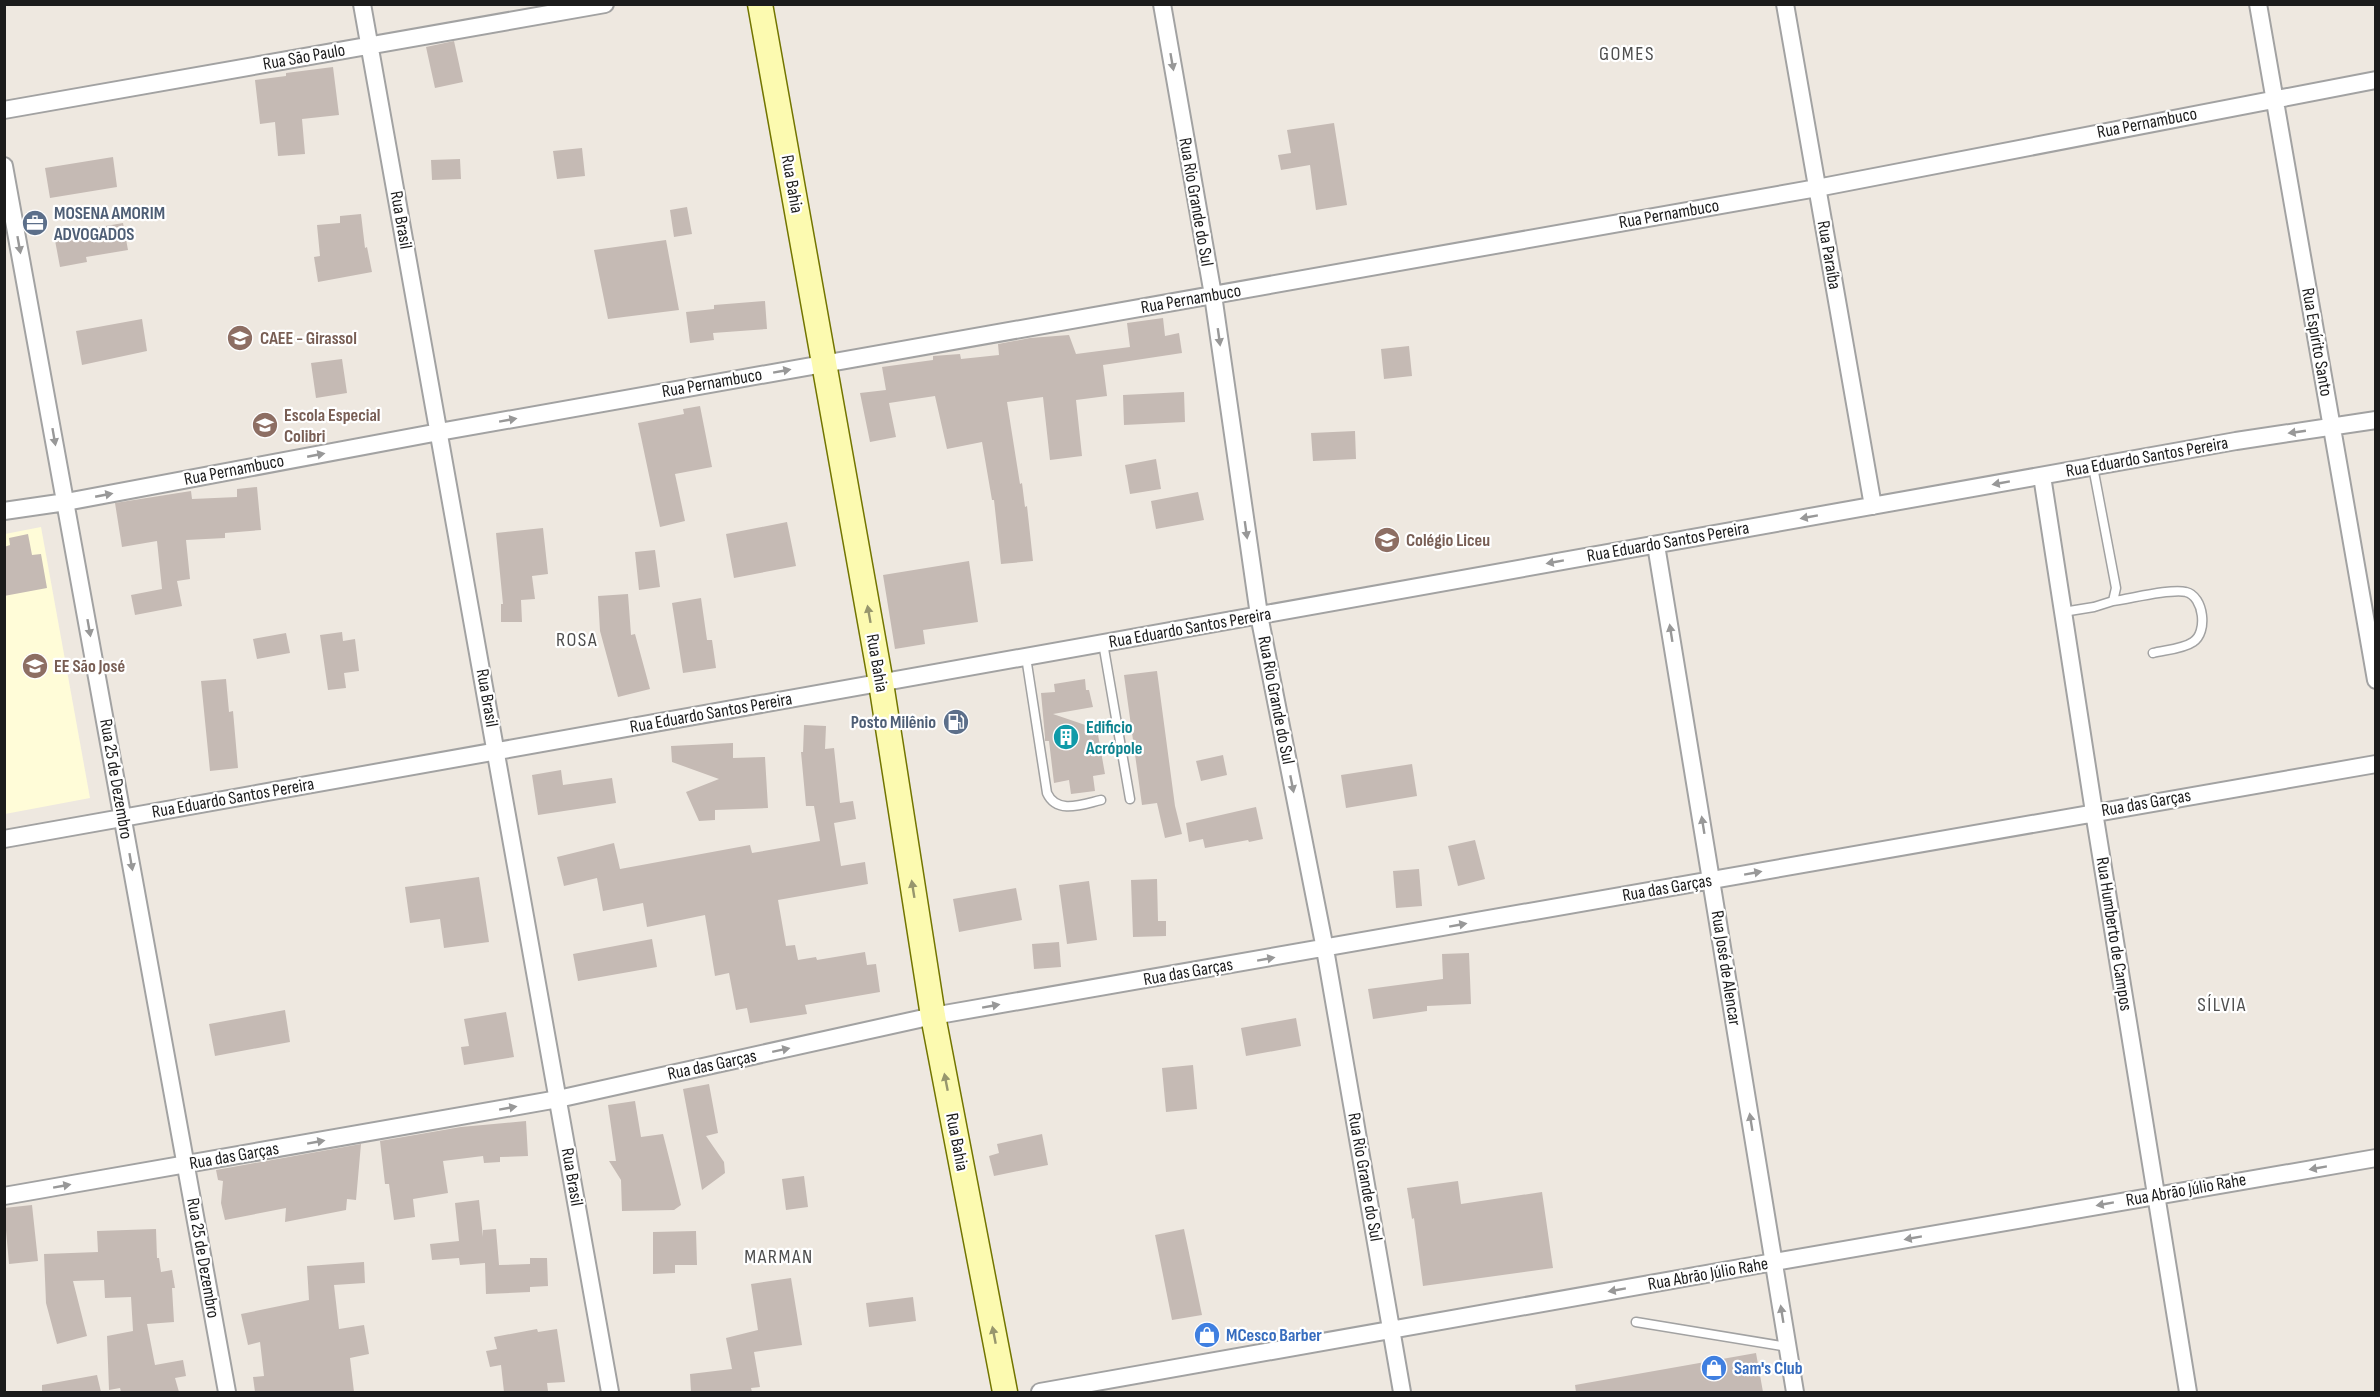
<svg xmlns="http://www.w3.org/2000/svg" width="2380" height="1397" viewBox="0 0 2380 1397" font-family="'Sofia Sans Condensed',sans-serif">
<rect width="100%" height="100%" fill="#eee8e0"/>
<path fill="#fffcd8" d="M41,527l49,271 -85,16v-280z"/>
<path fill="#c5bab4" d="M454,41l9,41 -28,6 -9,-41z
M333,67l6,48 -37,4 3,35 -27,2 -3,-34 -15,2 -5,-44 31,-4v-3z
M1334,123l13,82 -31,5 -6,-45 -29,5 -3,-15 13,-2 -4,-23z
M582,148l3,28 -28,3 -4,-28z
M113,157l4,30 -67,11 -5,-30z
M460,159l1,20 -29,1 -1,-20z
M687,207l5,27 -18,3 -4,-27z
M361,214l4,34 2,-1 5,25 -54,10 -4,-25 6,-1 -3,-31 23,-2v-7z
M123,223l5,27 -42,7 1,5 -27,5 -6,-32z
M666,240l13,70 -71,9 -14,-69z
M765,301l2,28 -54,4 1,7 -24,3 -4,-31 28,-3v-4z
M1163,318l2,18 14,-3 3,20 -79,12 4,31 -31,4 6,56 -32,4 -7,-63 -36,5 13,82 2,-1 3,24 2,-1 6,55 -32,3 -7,-64h-2l-10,-58 -35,7 -12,-53 -46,7 7,34 -26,5 -10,-49 26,-3 -4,-23 51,-7v-4l27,-2 1,5 38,-4 -1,-11 32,-6 39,-3 7,19 54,-7 -3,-24z
M142,319l5,32 -65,14 -6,-34z
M1409,346l3,30 -28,3 -3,-30z
M342,359l5,34 -31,5 -5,-35z
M1184,392l1,30 -61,3 -1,-30z
M700,406l12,61 -37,7 10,47 -25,6 -22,-104 46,-9 -1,-5z
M1355,431l1,28 -43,2 -2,-28z
M1156,459l5,30 -31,5 -5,-29z
M257,487l4,43 -36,3v5l-39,2 4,39 -13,2 5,25 -47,9 -4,-20 31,-6 -5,-48 -35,6 -7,-44 76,-12 1,8 45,-2v-8z
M1198,492l6,28 -48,9 -5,-28z
M787,522l9,44 -62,12 -8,-44z
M543,528l5,46 -16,2 3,23 -14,1 1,22h-21v-18h2l-7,-71z
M28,534l4,21 9,-1 6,34 -43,8v-49l6,-2 -1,-7z
M655,550l5,37 -21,3 -4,-38z
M969,561l9,61 -55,8 2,14 -30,5 -12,-74z
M628,594l3,41 4,-1 15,55 -32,8 -18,-66 -2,-35z
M701,598l6,42h5l4,28 -33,5 -11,-70z
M342,632l1,9 12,-2 4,32 -15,2 2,15 -18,2 -8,-55z
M286,633l4,20 -33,6 -4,-20z
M1157,671l18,135 7,28 -17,4 -8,-35 -15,2 -18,-130z
M226,679l3,33 4,-1 5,57 -28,3 -9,-90z
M1085,679l1,11h3l4,17 -40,7 44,15 8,45 -12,2 2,15 -24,3 -2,-14 -15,3 -5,-42h-4v-4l-4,-44 14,-1 -1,-8z
M804,725l22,1 -1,23 9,-1 6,55 13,-2 3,18 -22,4 7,43 24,-4 3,22 -90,16 8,46 9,-1 3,15 18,-3 1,3 48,-8 2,13 9,-1 4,28 -75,13 2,9 -57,9 -3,-15 -11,2 -7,-37 -14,3 -10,-61 -58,12 -4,-24 -40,8 -6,-33 -33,8 -7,-29 57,-14 6,26 130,-24 2,8 68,-12 -6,-35h-8l-5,-54h2z
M733,743v15l32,-1 3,51 -53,2v10l-16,1 -13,-29 33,-13 -47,-17 -1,-16z
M1223,755l4,20 -26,6 -5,-20z
M1412,764l5,32 -71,12 -5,-33z
M561,770l2,15 49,-7 4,25 -78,12 -6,-40z
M1256,807l7,32 -14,3 -1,-2 -43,8 -2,-9 -14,3 -3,-19z
M1475,840l10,39 -27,7 -10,-40z
M1419,869l3,37 -26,2 -3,-37z
M479,877l10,65 -45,6 -4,-29 -30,4 -5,-36z
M1157,879l1,42h8v15l-33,1 -2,-57z
M1089,881l8,59 -30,4 -8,-59z
M1016,888l6,32 -63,12 -6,-33z
M652,939l5,28 -79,14 -5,-27z
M1059,942l2,25 -27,2 -2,-25z
M1469,953l2,51 -44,2v5l-54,8 -5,-30 75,-10 -1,-25z
M285,1010l5,32 -75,14 -6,-32z
M506,1012l8,45 -50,8 -3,-18 8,-1 -5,-27z
M1296,1018l5,28 -55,10 -5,-28z
M1193,1065l4,44 -31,3 -4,-44z
M709,1084l9,49 -12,3 18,26 1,11 -23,17 -19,-101z
M635,1101l6,36 22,-3 18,71 -7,5 -52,1 -1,-31 -12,-19h7l-8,-56z
M526,1121l2,35 -28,1v5l-16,1 -1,-7 -40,5 5,32 -35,6 2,18 -21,3 -5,-36h-4l-5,-43 81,-14z
M1042,1134l6,31 -54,11 -5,-20 10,-3 -2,-9z
M361,1144l-5,56 -9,-1 -1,11 -61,12 1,-14 -61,12 -4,-17 2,-22 -5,-1 -2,-10z
M804,1176l4,31 -22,3 -4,-31z
M1458,1181l3,23 81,-12 11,76 -130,18 -9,-68 -2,1 -5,-31z
M479,1200l4,37v-7l13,-1 3,36 31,-1v-6h17l1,28 -18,1v5l-44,2 -1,-31 -25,2 -1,-7 -27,2 -2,-16 29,-3 -4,-38z
M32,1205l6,56 -29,3 -5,-56z
M156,1229l1,29h2l2,14 11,-2 3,18h-3l2,34 -27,2 8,41 28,-5 3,16 -11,2 4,14h-58l-1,-4 -11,2 -2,-54 26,-5 -2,-34 -26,1 -1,-18 -31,1 14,55 -30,8 -11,-41 -2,-49 54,-2 -1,-21z
M1184,1229l18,86 -30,5 -17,-85z
M696,1231l1,34h-22v8l-22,1v-42z
M364,1262l1,21 -31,2 5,44 25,-4 5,29 -19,4 4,34h-99l-2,-15 11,-1 -4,-34 -12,3 -7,-31 68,-14 -2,-34z
M791,1278l11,67 -48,7 6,35 -9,1 1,4h-61l-1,-18 42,-5 -6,-31 32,-8 -7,-46z
M913,1297l3,24 -47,6 -3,-24z
M537,1329l1,3 19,-3 8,53 -18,1 1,8 -44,1 -3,-27 -11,2 -4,-16 11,-2 -3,-12z
M1756,1353l7,39h-187l-1,-7z
M97,1375l4,17h-59v-7z"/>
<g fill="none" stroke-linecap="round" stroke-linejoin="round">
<g stroke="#a2a2a2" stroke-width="11">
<path id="lane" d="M2113,601c17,-2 58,-13 73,-9 18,4 22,41 7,50 -10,7 -28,8 -40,11
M2063,612l31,-5 19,-6 3,-13 -23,-121
M1103,643l27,156
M1026,657l21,136c10,22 36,11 54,7
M1636,1322l152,25"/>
</g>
<g stroke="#a2a2a2" stroke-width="20">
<path id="street" d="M362,4l248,1388
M1162,4l51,291 46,320 66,334 77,443
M1785,4l88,502
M2258,4l118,676
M4,110l601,-106
M4,166l223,1226
M2042,476l52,336 94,580
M4,511l62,-9 373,-70 1378,-244 559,-108
M1656,545l139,847
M4,839l2232,-398 140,-21
M4,1196l554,-97 375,-83 1443,-252
M1040,1392l734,-130 602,-104"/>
</g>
<g stroke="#727500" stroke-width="27">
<path id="secondary" d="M760,4l121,679 52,333 72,376"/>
</g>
<use href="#lane" stroke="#fff" stroke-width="8"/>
<use href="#street" stroke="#fff" stroke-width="16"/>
<use href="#secondary" stroke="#fcfab0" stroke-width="24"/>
</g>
<defs><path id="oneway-solid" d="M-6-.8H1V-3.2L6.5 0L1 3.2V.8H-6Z" transform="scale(1.5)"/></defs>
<g fill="#989898">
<use href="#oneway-solid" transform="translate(1172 62) rotate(80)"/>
<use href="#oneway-solid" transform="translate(19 245) rotate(80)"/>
<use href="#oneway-solid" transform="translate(1219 337) rotate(82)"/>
<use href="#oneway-solid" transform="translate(782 371) rotate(-10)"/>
<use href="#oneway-solid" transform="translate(508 420) rotate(-10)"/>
<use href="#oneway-solid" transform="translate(2297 432) rotate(172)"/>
<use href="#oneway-solid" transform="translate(54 437) rotate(80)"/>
<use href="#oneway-solid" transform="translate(316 455) rotate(-11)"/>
<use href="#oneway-solid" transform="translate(2001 483) rotate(170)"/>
<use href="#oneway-solid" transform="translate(104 495) rotate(-11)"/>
<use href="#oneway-solid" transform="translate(1809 517) rotate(170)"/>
<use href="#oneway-solid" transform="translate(1246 530) rotate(82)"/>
<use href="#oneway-solid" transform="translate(1555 562) rotate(170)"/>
<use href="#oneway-solid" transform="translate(89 628) rotate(80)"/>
<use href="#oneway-solid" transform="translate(1671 633) rotate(-99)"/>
<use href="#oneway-solid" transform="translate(1292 784) rotate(79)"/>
<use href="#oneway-solid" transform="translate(1703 825) rotate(-99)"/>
<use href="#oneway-solid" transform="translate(131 862) rotate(80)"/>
<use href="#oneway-solid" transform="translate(1753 873) rotate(-10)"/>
<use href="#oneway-solid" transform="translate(1458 925) rotate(-10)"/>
<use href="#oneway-solid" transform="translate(1266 959) rotate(-10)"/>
<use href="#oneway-solid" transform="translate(991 1006) rotate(-10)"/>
<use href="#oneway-solid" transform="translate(781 1050) rotate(-12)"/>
<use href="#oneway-solid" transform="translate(508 1108) rotate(-10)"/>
<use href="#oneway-solid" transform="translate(1751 1122) rotate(-99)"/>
<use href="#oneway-solid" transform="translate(316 1142) rotate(-10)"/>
<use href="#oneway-solid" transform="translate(2318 1168) rotate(170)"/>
<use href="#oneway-solid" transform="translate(62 1186) rotate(-10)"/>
<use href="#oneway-solid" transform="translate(2105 1204) rotate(170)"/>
<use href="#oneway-solid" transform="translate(1913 1238) rotate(170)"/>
<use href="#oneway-solid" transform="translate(1617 1290) rotate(170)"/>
<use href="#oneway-solid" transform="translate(1782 1314) rotate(-99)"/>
</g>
<g fill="#97966d">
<use href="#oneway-solid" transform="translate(869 614) rotate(-100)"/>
<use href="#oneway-solid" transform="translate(913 889) rotate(-99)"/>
<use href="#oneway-solid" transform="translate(946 1082) rotate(-101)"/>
<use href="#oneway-solid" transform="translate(994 1335) rotate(-101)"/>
</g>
<defs>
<g id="office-disc" transform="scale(1.35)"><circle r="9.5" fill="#5c6f8a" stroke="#fff"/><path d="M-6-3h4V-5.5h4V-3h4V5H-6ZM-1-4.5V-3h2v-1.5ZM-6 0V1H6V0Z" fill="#fff"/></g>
<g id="school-disc" transform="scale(1.35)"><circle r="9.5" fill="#8d6e63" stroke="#fff"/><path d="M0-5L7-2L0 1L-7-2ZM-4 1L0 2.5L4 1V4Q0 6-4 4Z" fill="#fff"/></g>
<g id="fuel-disc" transform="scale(1.35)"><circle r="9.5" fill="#5c6f8a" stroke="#fff"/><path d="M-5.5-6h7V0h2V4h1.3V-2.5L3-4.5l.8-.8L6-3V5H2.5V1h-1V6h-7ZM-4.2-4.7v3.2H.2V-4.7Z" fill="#fff"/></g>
<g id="building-disc" transform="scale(1.35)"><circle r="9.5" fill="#0f9aa8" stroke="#fff"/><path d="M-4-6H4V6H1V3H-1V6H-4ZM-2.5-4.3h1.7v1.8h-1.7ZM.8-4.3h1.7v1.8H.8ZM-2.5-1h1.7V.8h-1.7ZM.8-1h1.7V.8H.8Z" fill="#fff"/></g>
<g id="shop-disc" transform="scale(1.35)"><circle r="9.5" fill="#3f7fe0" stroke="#fff"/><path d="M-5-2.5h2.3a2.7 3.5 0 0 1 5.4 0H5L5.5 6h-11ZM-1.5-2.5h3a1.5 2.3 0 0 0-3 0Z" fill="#fff"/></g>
</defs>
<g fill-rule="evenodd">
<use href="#office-disc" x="35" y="223"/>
<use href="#school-disc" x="240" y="338"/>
<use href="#school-disc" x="265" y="425"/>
<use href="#school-disc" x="1387" y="540"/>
<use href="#school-disc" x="35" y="666"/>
<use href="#fuel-disc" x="956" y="722"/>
<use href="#building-disc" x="1066" y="737"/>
<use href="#shop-disc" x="1207" y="1335"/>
<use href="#shop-disc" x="1714" y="1368"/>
</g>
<g text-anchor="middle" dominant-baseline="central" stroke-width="4.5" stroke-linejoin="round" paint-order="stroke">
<g font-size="18" fill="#1b1b1b" stroke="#fff">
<text transform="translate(304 57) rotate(-10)">Rua São Paulo</text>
<text transform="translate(2147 123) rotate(-11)">Rua Pernambuco</text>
<text transform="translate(792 184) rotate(80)">Rua Bahia</text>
<text transform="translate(1196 202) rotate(80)">Rua Rio Grande do Sul</text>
<text transform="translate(1669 214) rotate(-10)">Rua Pernambuco</text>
<text transform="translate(401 220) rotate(80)">Rua Brasil</text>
<text transform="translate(1829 255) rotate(80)">Rua Paraíba</text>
<text transform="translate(1191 299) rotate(-10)">Rua Pernambuco</text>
<text transform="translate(2317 342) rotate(80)">Rua Espírito Santo</text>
<text transform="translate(712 383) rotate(-10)">Rua Pernambuco</text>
<text transform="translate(2147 457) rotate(-10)">Rua Eduardo Santos Pereira</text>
<text transform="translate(234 470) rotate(-11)">Rua Pernambuco</text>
<text transform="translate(1668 542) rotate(-10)">Rua Eduardo Santos Pereira</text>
<text transform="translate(1190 628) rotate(-10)">Rua Eduardo Santos Pereira</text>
<text transform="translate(877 663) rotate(80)">Rua Bahia</text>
<text transform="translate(487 698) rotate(80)">Rua Brasil</text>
<text transform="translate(1276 700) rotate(79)">Rua Rio Grande do Sul</text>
<text transform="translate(711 713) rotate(-10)">Rua Eduardo Santos Pereira</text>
<text transform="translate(116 779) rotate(80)">Rua 25 de Dezembro</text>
<text transform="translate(233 798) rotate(-10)">Rua Eduardo Santos Pereira</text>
<text transform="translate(2146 803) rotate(-10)">Rua das Garças</text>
<text transform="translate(1667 888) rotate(-10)">Rua das Garças</text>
<text transform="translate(2114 934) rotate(81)">Rua Humberto de Campos</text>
<text transform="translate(1726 968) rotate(81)">Rua José de Alencar</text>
<text transform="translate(1188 972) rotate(-10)">Rua das Garças</text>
<text transform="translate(712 1065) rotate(-12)">Rua das Garças</text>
<text transform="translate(957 1142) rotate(79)">Rua Bahia</text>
<text transform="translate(234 1156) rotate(-10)">Rua das Garças</text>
<text transform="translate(572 1177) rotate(80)">Rua Brasil</text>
<text transform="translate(1365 1177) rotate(80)">Rua Rio Grande do Sul</text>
<text transform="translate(2186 1190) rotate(-10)">Rua Abrão Júlio Rahe</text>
<text transform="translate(203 1258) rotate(80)">Rua 25 de Dezembro</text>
<text transform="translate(1708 1274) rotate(-10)">Rua Abrão Júlio Rahe</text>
</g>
<g font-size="18" font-weight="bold" fill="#4e5e75" stroke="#fff" text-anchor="start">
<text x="54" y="213">MOSENA AMORIM<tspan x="54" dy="21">ADVOGADOS</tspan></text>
<text x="936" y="722" text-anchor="end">Posto Milênio</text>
</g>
<g font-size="18" font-weight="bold" fill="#785e54" stroke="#fff" text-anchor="start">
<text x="260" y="338">CAEE - Girassol</text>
<text x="284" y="415">Escola Especial<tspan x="284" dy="21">Colibri</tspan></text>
<text x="1406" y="540">Colégio Liceu</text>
<text x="54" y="666">EE São José</text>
</g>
<g font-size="18" font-weight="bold" fill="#0d838f" stroke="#fff" text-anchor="start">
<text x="1086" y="727">Edificio<tspan x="1086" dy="21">Acrópole</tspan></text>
</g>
<g font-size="18" font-weight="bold" fill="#366cbe" stroke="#fff" text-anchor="start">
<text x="1226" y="1335">MCesco Barber</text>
<text x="1734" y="1368">Sam's Club</text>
</g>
<g font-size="20" letter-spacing="1.5" fill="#4e4e4e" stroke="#fff">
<text x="1627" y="54">GOMES</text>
<text x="577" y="640">ROSA</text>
<text x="2222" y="1005">SÍLVIA</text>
<text x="779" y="1257">MARMAN</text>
</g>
</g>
<rect width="2380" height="1397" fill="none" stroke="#1b1b1b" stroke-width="12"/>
</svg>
